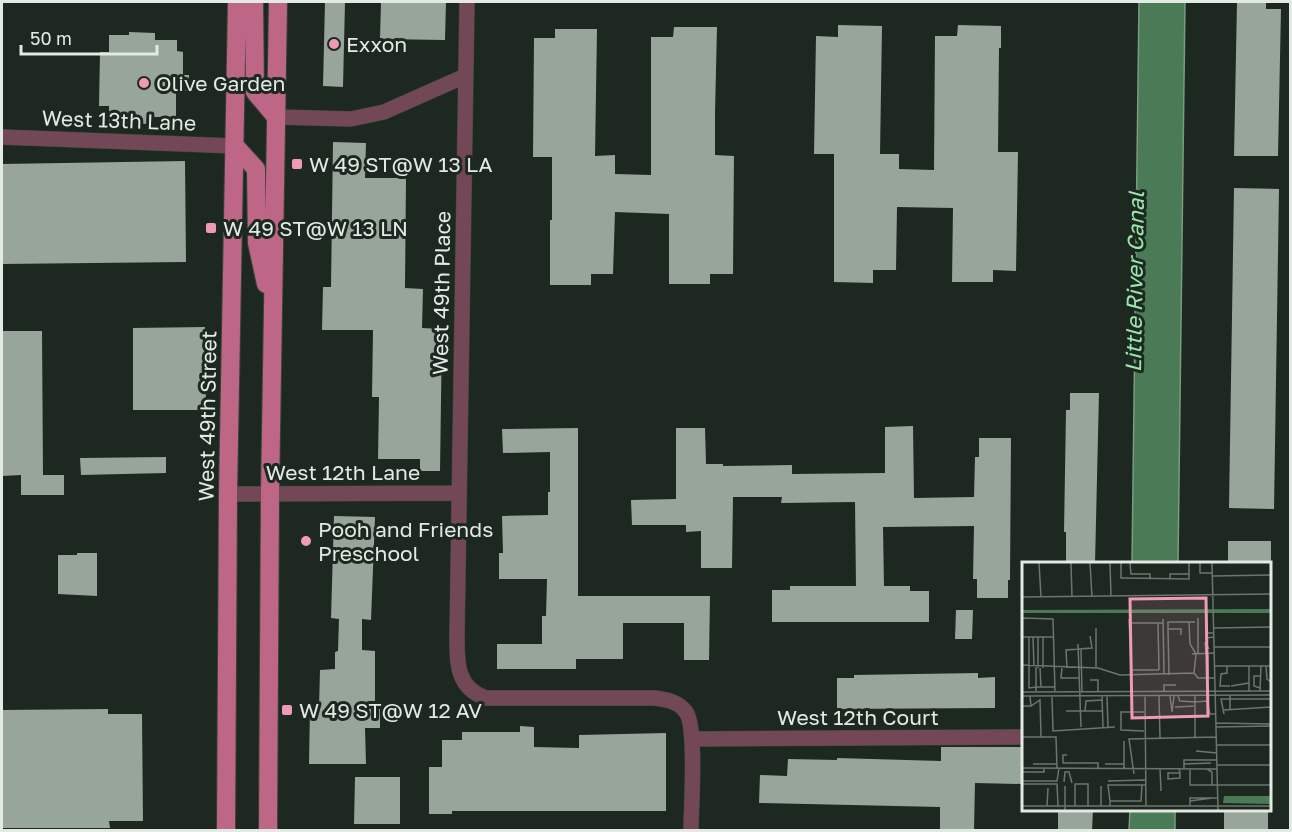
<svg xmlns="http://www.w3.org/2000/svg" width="1292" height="832" viewBox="0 0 1292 832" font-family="'Golos Text',sans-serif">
<rect width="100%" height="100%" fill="#1d2920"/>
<path fill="#4b7b56" stroke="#789c80" stroke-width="1.5" d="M1139,2h46l-7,561h-46z
M1130,810h45v20h-46z"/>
<path fill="#97a59a" d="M325,2h20l-2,85 -20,-1z
M381,2h65l-1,38 -65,-1z
M1237,2h29v7h15l-3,147h-44z
M838,25l44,1 -2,128h19v15l35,1 1,-134h22l1,-11 43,1v22h-2l-1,104h20l-2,119 -23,-1v12h-41l1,-74 -56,-1 -1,63h-23v13l-39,-1v-128h-20l2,-118 22,1z
M674,27h43l-2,86v42l19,1 -1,118h-23v10h-41v-70l-54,-2 -2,62h-22v11h-41v-65h2v-63h-19l1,-119h21v-9h42l-2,127 20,-1v19l36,1v-138h22z
M129,32l26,1v7h22v11l6,1v23h6v16l-13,-1v27h-25v7l-42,-1v-17h-10l1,-54h9v-17h20z
M333,142l33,1 -1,35h41l-1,110 18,1 -1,39 20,1 -2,142h-20v-12h-42l1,-62h-7l1,-67h-51l1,-43h8z
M185,161l1,101 -184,2v-100z
M1234,188l45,1 -5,320 -45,-1z
M205,327l1,83h-73v-82z
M2,331h40l1,144h21v20h-43v-20l-19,1z
M1070,393h29l-4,171h-29v-32h-2l2,-122h4z
M913,426l1,72 60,-1 1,-40h4v-19h32l-1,142h-2v18h-31v-19h-4l1,-53 -91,1 1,59h26v5h19v31h-157v-32h18v-4h66l-1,-84 -74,1 1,-6h-49l-1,71h-31v-37l-15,1v-7h-54l-1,-25 45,-1v-71h29l1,36h17v2l69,-1v9l93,-1v-46z
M578,428v168h132l-1,64h-25v-37h-61v36h-47v10h-79v-25h45v-28h4l1,-37h-48v-26h4l-1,-37 46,-1v-23h2v-40l-47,1 -1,-24z
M166,457v16l-85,2 -1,-17z
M334,516l41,1 -4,103 -9,-1v31l13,1v58h5v19h-15l1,36h-57l1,-56h9l1,-38 15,-1v-17l3,-1 1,-32 -8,-1z
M1228,541h43v23h-43z
M77,553h20v43l-39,-2v-39h19z
M956,610h17l-1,29h-17z
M978,673v5l17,-1v31l-158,1v-31h17v-3z
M108,709v5h34l1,107h-34l1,7h-108v-118z
M520,726l14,1v20l45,1v-13l87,-2v78h-214v3h-23v-47h13v-27h20v-8h58z
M941,747h82v37l-48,-1 -1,48h-34v-24l-181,-4 1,-28 27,1 1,-17 49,1v-2l104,3z
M355,777h45v47h-46z
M1058,810h35l-1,21h-34z
M1224,810h44v21h-44z"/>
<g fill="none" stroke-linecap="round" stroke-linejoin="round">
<g stroke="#39443b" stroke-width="16">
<path id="minor" d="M467,2l-10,633c0,27 -1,53 29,63h167c12,1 25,3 33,14 11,15 5,97 5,118
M276,117l75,2 33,-7 81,-36
M2,137l233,9
M228,494l231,-1
M693,739l331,-2"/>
</g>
<g stroke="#39443b" stroke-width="20">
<path id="primary" d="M254,2l1,90 21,25
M235,146l21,23 1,74 9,41
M226,830l2,-336 9,-492
M268,830l2,-337 8,-491"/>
</g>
<use href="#minor" stroke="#724856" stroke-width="15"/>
<use href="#primary" stroke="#be6686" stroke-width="18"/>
</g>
<g fill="#ef9ab7" stroke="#1d2920" stroke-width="2">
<circle cx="334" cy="44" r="6"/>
<circle cx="144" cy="83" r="6"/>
<rect x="291" y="158" width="12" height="12" rx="3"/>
<rect x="205" y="222" width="12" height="12" rx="3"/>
<circle cx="306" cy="541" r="6"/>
<rect x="281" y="704" width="12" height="12" rx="3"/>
</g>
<g text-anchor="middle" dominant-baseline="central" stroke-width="6" stroke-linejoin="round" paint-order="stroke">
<g font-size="21" fill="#e2eae3" stroke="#1d2920" text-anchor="start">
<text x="346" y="44">Exxon</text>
<text x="156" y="83">Olive Garden</text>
<text x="309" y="164">W 49 ST@W 13 LA</text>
<text x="223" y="228">W 49 ST@W 13 LN</text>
<text x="318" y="529">Pooh and Friends<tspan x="318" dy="24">Preschool</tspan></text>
<text x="299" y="710">W 49 ST@W 12 AV</text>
</g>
<g font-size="21" fill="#e2eae3" stroke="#1d2920">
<text transform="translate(119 120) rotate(2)">West 13th Lane</text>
<text transform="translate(441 293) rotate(-89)">West 49th Place</text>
<text transform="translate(207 416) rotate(-89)">West 49th Street</text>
<text x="343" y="472">West 12th Lane</text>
<text x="858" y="717">West 12th Court</text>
</g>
<g font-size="22" font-style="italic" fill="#9ce6ad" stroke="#1d2920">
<text transform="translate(1134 282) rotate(-89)">Little River Canal</text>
</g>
</g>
<g transform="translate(1022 562)">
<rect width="249" height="249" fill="#1d2920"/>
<path d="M249,47v4h-249v-3zM249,234v8l-48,-1 1,-7z" fill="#4b7b56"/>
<path fill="none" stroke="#6c766e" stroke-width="1.5" d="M17,1l2,34M49,1l1,34M68,1l2,34M88,1l1,34M99,1v15h5M108,1l1,11h19v4M178,1v10h12M190,1l6,247M191,14l58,-1M104,16l63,1v-16M148,17v-5h19M0,35l249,-3M176,56v35M107,57l2,51h28M141,57l1,55M167,60l1,22 6,10M108,61h28M0,64v-8l31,1 2,72M74,66v39M146,66v-6h27M192,66l57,-1M191,71h-7v5l8,-1M0,75h31M7,75v51l7,-1v4M11,75l1,29M16,75v31M21,75v31M56,82l3,83M192,85h57M59,88l1,43M184,91l-1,-11 4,7M186,91v25M170,92l23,-1M0,103l76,3 22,7 74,-2M193,104h56M205,104v7l-6,1 -1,12h10M244,104l1,13 4,3M14,105v20h19M18,106l1,19M40,106l-1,10h19M45,106l-1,-18 26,-2 -2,-12M137,108l-1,-47h5M172,111l4,5h16M172,111l2,-19M147,113l-1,-46h13v6M238,114h-6v10l6,2M68,118h8v11M209,124l18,-3M227,129v-25M238,129l1,-25M0,130l249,-1M142,130v-7h12M208,133v4h41M0,134l249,-1M80,134l1,31M85,134l1,31M123,134l1,110M137,134l1,42M148,134l2,16 2,-16M173,134v6l12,-1 3,13h5M30,135l1,34 62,-4M0,144h9l-1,-10M9,144l9,-6 1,37M173,144v32M153,145l20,-1v-4l-15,-1 -2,-5M202,148l47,-3M44,149h36M63,149l1,-10 16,-1M122,150h-23v18l23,1M202,152l-3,-15h9v11M194,161l55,1M194,165l55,-1M0,175h34l1,31M194,183h55M174,189l21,2M45,193h-4v8h35v5M11,202h24M83,202h19v4M102,202v-23M162,202l27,-1M195,203h54M0,206l195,1M138,206l1,23M157,206l1,5v5l-12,1v-6h12M162,206v-8h32M168,207v16h81M185,207l5,3v13M0,210h22v-3M112,212l-5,-35 87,-2M0,219h35l2,-13M86,219l37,-1M42,220l1,-10h4l3,11M0,222h35l1,22M79,224v20M88,239l-2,-16h37M168,239l22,-3M0,244h249M25,244l1,-18M53,244v-22h13v22M88,244v-5h31l1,-16M168,244v-8h28M43,248v-24"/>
<path fill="#ef9ab7" fill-opacity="0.15" stroke="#ef9ab7" stroke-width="3" d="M184,36l2,118 -76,2 -2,-119z"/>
<rect width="249" height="249" fill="none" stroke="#e2eae3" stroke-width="3"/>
</g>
<rect width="1292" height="832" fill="none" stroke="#e2eae3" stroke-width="6"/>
<path d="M21 45v9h136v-9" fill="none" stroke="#e2eae3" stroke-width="3"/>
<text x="30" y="45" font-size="18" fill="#e2eae3" stroke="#1d2920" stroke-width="4.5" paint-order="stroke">50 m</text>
</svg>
